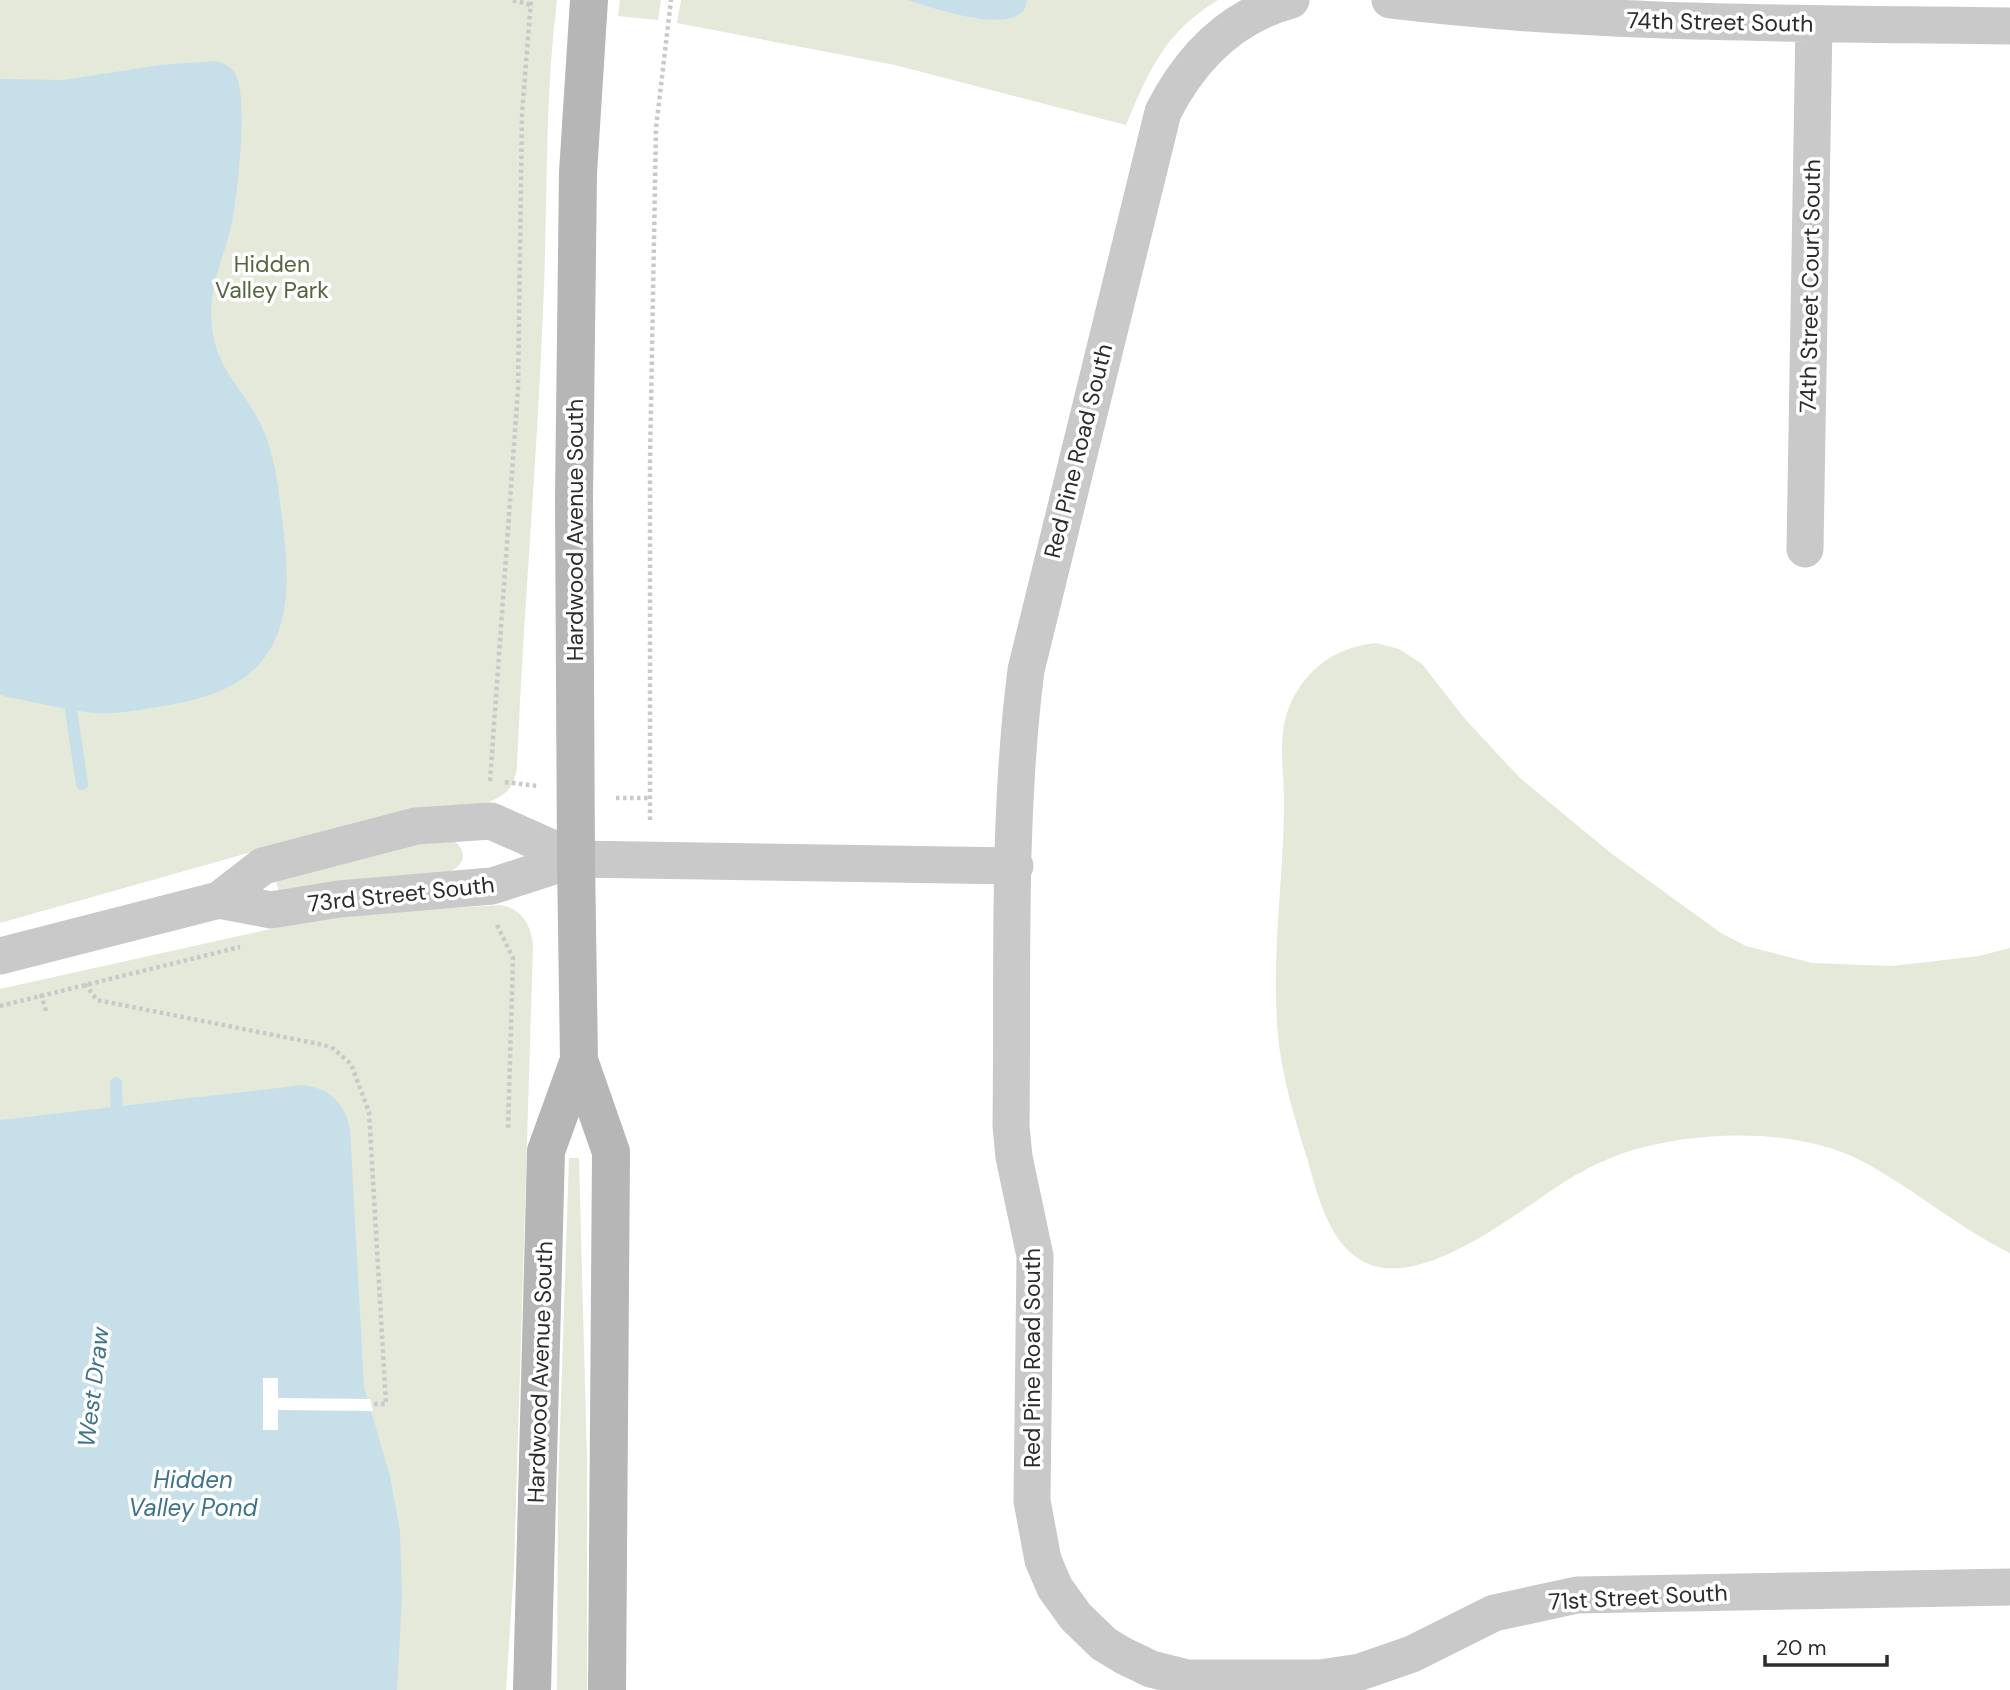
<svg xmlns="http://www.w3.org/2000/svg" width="2010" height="1690" viewBox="0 0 2010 1690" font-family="'DM Sans',sans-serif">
<rect width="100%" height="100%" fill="#fff"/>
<path fill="#e4e9da" d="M0,0h557c-13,104 -9,208 -14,312 -6,151 -20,303 -26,454 -2,23 -14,32 -35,38l-149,25 -333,94z
M620,0h41l-3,20 -40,-4z
M681,0h537c-53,32 -69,70 -92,125l-231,-60 -218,-42z
M1376,643l23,6 23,15 43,55 54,58 93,77 109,79 25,13 66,17 80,3 87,-10 31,-8v305c-53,-26 -98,-66 -150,-93 -62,-32 -160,-30 -227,-10 -21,6 -46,18 -64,29 -49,30 -155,121 -213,78 -28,-20 -38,-61 -47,-92 -13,-43 -27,-86 -31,-130 -7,-75 5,-151 6,-226 1,-34 -8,-72 6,-104 17,-38 47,-58 86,-62z
M453,840c14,10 13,24 -2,31l-173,19 -2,-11c57,-16 118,-37 177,-39z
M500,905c21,3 31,19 33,40l-19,623 -8,122h-506v-701l329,-73z
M569,1158h10l8,303v229h-30l1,-200z"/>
<path fill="#c7dfe9" d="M908,0h119c-3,40 -95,8 -119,0z
M215,61c9,2 16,5 21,14 12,26 2,116 -4,147 -5,26 -17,50 -20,77 -7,72 36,85 56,143 10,31 12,62 16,94 12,102 -15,154 -121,170 -22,3 -45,9 -68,7 -30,-3 -59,-11 -88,-16l-7,-3v-615l64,1 96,-15z
M303,1085c26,3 42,18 47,44l14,258 26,89 10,55 2,66 -5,93h-397v-570z"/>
<path fill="#fff" d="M263,1378h15v20l92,1 3,12 -95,-1v20h-15z"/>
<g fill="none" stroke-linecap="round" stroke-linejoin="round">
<path stroke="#c7dfe9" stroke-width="12" d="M71,710l11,74
M116,1083l1,36"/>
<path stroke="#c9c9c9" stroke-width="4.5" stroke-dasharray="3.5 3.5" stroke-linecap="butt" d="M513,0l17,5
M490,781l28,-392 4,-275 9,-114
M505,782l33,4
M616,798h34
M650,820v-358l6,-334 15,-128
M497,925l16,33 -5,171
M85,984l12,16 227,45 10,4 17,15 18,48 17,292h-13
M41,994l5,17
M0,1006l240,-59"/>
<path stroke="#c9c9c9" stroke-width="37" d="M1291,0c-60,16 -101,59 -128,112l-137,558c-19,149 -13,306 -15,456l3,31 21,99 -3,245 11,59 12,28 21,29 28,27 20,12 27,13 36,9h133l40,-6 52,-18 82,-41 83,-18 433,-8
M1390,0c206,25 413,23 620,26
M1805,549l9,-525
M219,900l52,10 68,-11 153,-13 84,-27 439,7
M0,956l219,-56 44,-34 153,-40 75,-5 85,38"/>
<path stroke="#b6b6b6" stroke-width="38" d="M589,0l-11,173 -4,325 2,361 3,201 32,92 -4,538
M532,1690l14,-539 33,-91"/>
</g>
<g text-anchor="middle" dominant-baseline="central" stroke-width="7" stroke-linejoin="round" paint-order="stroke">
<g font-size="23" fill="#2c2c2c" stroke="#fff">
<text transform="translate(1720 22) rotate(1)">74th Street South</text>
<text transform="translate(1810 286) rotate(-89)">74th Street Court South</text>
<text transform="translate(1078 451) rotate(-76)">Red Pine Road South</text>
<text transform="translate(575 530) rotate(-90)">Hardwood Avenue South</text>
<text transform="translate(401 894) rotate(-6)">73rd Street South</text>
<text transform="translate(1032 1358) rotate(-90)">Red Pine Road South</text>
<text transform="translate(540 1372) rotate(-88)">Hardwood Avenue South</text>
<text transform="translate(1638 1597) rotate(-3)">71st Street South</text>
</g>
<g font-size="23" fill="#53653c" stroke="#fff">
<text x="272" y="264">Hidden<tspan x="272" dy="26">Valley Park</tspan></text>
</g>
<g font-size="24" font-style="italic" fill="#3f738a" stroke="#fff">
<text transform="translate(93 1387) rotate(-83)">West Draw</text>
<text x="193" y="1479">Hidden<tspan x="193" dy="28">Valley Pond</tspan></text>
</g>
</g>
<path d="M1765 1655v10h122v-10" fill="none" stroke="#2c2c2c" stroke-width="3.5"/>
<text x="1776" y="1655" font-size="21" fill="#2c2c2c" stroke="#ffffff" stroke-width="5" paint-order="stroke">20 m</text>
</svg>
